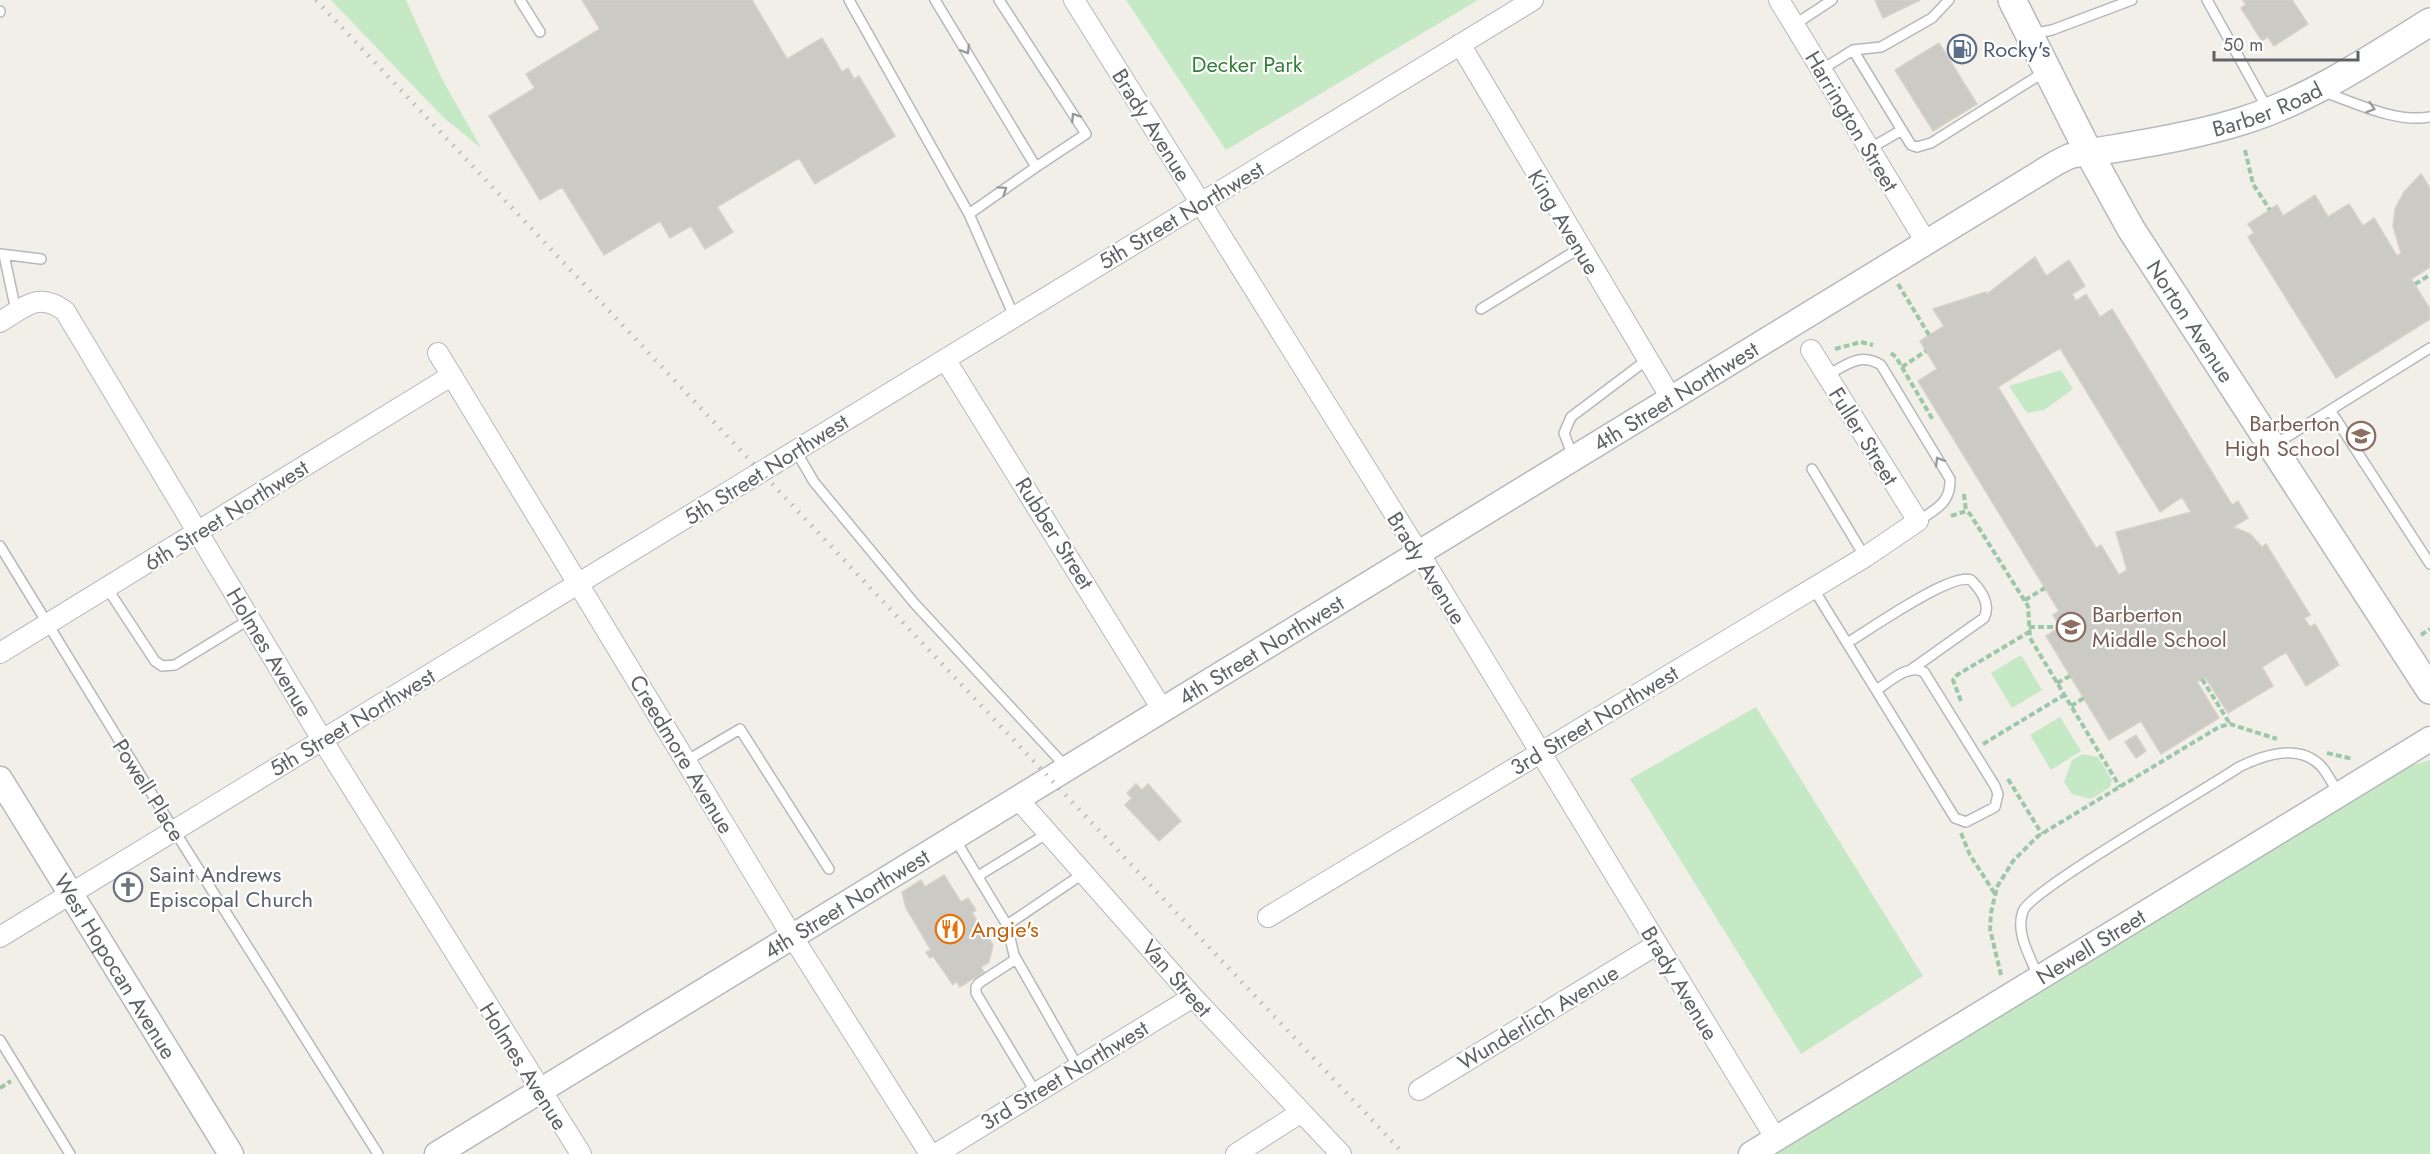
<svg xmlns="http://www.w3.org/2000/svg" width="2430" height="1154" viewBox="0 0 2430 1154" font-family="Jost,sans-serif">
<rect width="100%" height="100%" fill="#f1efe8"/>
<path fill="#c5e8c5" d="M331,0h75l35,77 40,71 -38,-31z
M1126,0h352l-252,150z
M2061,370l12,19 -29,21 -17,3 -18,-27z
M2021,655l21,35 -30,18 -21,-35z
M1756,707l167,269 -122,78 -171,-275z
M2060,717l21,34 -30,19 -21,-35z
M2083,754l15,3 14,23 -2,7 -19,12 -19,-5 -8,-12 8,-22z
M2430,760v394h-661l628,-384z"/>
<path fill="#cccac5" stroke="#d6d1c6" stroke-width="1.5" fill-rule="evenodd" d="M582,0h170l35,59 35,-21 20,34 6,-4 6,11 5,-3 36,60 -80,48 -16,-26 -82,49 16,25 -28,17 -14,-23 -21,12 -10,-17 -56,34 -42,-68 -22,13 -51,-84 46,-28 -9,-14 74,-45z
M1875,0h45l-37,18z
M2243,0h49l16,24 -34,22 -6,-9 -6,4 -21,-33 5,-3z
M1939,43l38,61 -44,27 -38,-61z
M2421,174l9,14v79l-19,12 19,30v10l-94,59 -88,-141 6,-4 -6,-9 29,-19 6,11 32,-21 13,22 21,-13 14,22 11,-8 23,38 4,-3 -8,-27 2,-17 9,-17z
M2035,257l11,19 23,-16 16,26 -13,8 4,7 10,-7 14,23 12,-8 120,196 6,-4 10,17 -15,9 17,7 12,13 4,-3 44,71 -6,3 6,9 5,-3 24,41 -33,21 -20,-34 -24,15 11,19 -45,27 -23,-36 -8,5 22,36 -58,36 -20,-33 -32,19 -63,-104 14,-9 -7,-12 6,-4 -141,-230 19,-12 -17,-28 24,-15 -11,-17 53,-17 1,2zM2060,348l100,164 22,-15 9,15 -75,20 11,38 -8,5 -18,-30 -5,3 -98,-161z
M2136,735l10,16 -10,7 -11,-16z
M1136,784l6,6 6,-6 33,37 -22,20 -34,-36 7,-7 -5,-5z
M944,875l17,27 7,-4 8,12 -4,3 21,32 -4,17 -8,5 3,5 -24,15 -4,-6 -3,4 -20,-29 -3,2 -4,-6 5,-2 -25,-42 -4,-16 19,-12 4,7z"/>
<g fill="none" stroke-linecap="round" stroke-linejoin="round">
<g stroke="#b5b8bc" stroke-width="12">
<path id="service" d="M520,0l20,32
M849,0l120,214 45,102
M935,0l101,167 50,-33 -87,-134
M2207,0l60,108
M0,11v1
M1794,25l38,-25
M2031,34l21,-4 80,-30
M1853,50l58,95 6,2 14,-4 115,-72
M1821,70l32,-20 28,-3 51,-29 17,-18
M2324,92c32,11 71,31 106,25
M1869,149l33,-19
M969,214l67,-47
M0,254l41,5
M4,255l12,56
M1481,309l99,-61
M1826,376c20,-11 34,-24 55,-11l69,114c1,24 -14,30 -32,42
M2330,410l100,154
M2274,445l156,-97
M796,451l18,31 101,122 152,164
M1573,457l-9,-24 7,-16 77,-58
M1812,469l53,88
M0,546l174,284 204,324
M107,588l48,73 7,5 13,-1 75,-46
M1813,588l142,230 11,4 29,-15 3,-13 -3,-8 -71,-114c-16,-9 -34,10 -48,18
M1847,643c22,-13 104,-71 124,-63 10,10 20,24 13,38l-72,51
M686,761l54,-32 89,140
M955,839l52,86 7,30 64,112
M978,876l70,-43
M1007,925l77,-52
M1016,959l-37,24 -3,4v6l60,100
M2038,976c-8,-20 -23,-43 -15,-65 9,-22 184,-122 216,-144 24,-12 60,-24 82,-1 7,8 12,19 18,28
M0,1040l70,114"/>
</g>
<g stroke="#b5b8bc" stroke-width="22">
<path id="minor" d="M1074,0l353,566 349,573
M1779,0l147,242
M1460,44l211,354
M0,322c25,-15 38,-31 65,-11l258,430 258,413
M438,353l354,583 138,218
M945,359l217,350
M0,653l451,-277
M1018,799l175,198 148,157
M1268,917l597,-360 53,-36 -107,-171
M0,937l1533,-937
M1419,1090l237,-145
M936,1154l257,-157
M1236,1154l64,-41"/>
</g>
<g stroke="#b5b8bc" stroke-width="27">
<g id="tertiary">
<path id="s1" d="M0,779l231,375"/>
<path id="s2" d="M437,1154l1619,-991 14,-7 19,-3"/>
<path id="s3" d="M1751,1154l679,-415"/>
</g>
</g>
<g stroke="#b6babf" stroke-width="30">
<g id="secondary">
<path id="s4" d="M2012,0l77,153 42,76 299,461"/>
<path id="s5" d="M2089,153c52,-9 106,-17 156,-33 66,-21 127,-62 185,-98"/>
</g>
</g>
<path stroke="#9cc7a9" stroke-width="4" stroke-dasharray="6 3" stroke-linecap="butt" d="M2245,150l8,34 17,26
M1898,284l31,51
M2415,284l15,-9
M1835,349l26,-7 12,3
M1891,353l5,4 37,63
M1902,367l24,-16
M1964,494l2,17
M1951,516l15,-5 4,3 58,92 2,32 90,149
M2025,600l20,-12
M2029,627h31
M2421,635l9,-6
M2202,679l28,45
M2057,683l13,-7
M1961,701l-8,-21 4,-5 72,-43
M2071,706l13,-8
M1983,744l81,-49
M2327,753l26,6
M2008,779l34,55
M1961,833l9,22 25,39
M2001,975l-11,-46 1,-16 6,-26 16,-26 25,-25 181,-109 11,-3 47,15
M0,1088l11,-7"/>
<use href="#service" stroke="#fff" stroke-width="9"/>
<use href="#minor" stroke="#fff" stroke-width="20"/>
<use href="#tertiary" stroke="#fff" stroke-width="24"/>
<use href="#secondary" stroke="#fff" stroke-width="27"/>
<path stroke="#b6b7b8" stroke-width="4.5" stroke-dasharray="1.5 8" stroke-linecap="butt" d="M316,0l1088,1154"/>
</g>
<defs><path id="oneway-chevron" d="M-2-3.5L2.5 0L-2 3.5" fill="none" stroke-width="1.6" stroke-linecap="round" stroke-linejoin="round" transform="scale(1.5)"/></defs>
<g stroke="#979a9d">
<use href="#oneway-chevron" transform="translate(966 50) rotate(59)"/>
<use href="#oneway-chevron" transform="translate(2371 108) rotate(17)"/>
<use href="#oneway-chevron" transform="translate(1075 117) rotate(-123)"/>
<use href="#oneway-chevron" transform="translate(1003 190) rotate(-35)"/>
<use href="#oneway-chevron" transform="translate(1939 461) rotate(-121)"/>
</g>
<defs>
<g id="fuel-ring" transform="scale(1.5)"><circle r="9.5" fill="#fff" stroke="#5c6f8a" stroke-width="1.5"/><path d="M-5.5-6h7V0h2V4h1.3V-2.5L3-4.5l.8-.8L6-3V5H2.5V1h-1V6h-7ZM-4.2-4.7v3.2H.2V-4.7Z" fill="#5c6f8a"/></g>
<g id="school-ring" transform="scale(1.5)"><circle r="9.5" fill="#fff" stroke="#8d6e63" stroke-width="1.5"/><path d="M0-5L7-2L0 1L-7-2ZM-4 1L0 2.5L4 1V4Q0 6-4 4Z" fill="#8d6e63"/></g>
<g id="church-ring" transform="scale(1.5)"><circle r="9.5" fill="#fff" stroke="#6b7280" stroke-width="1.5"/><path d="M-1.2-6h2.4v3.5h3.3v2.4h-3.3V6h-2.4V-.1h-3.3v-2.4h3.3Z" fill="#6b7280"/></g>
<g id="restaurant-ring" transform="scale(1.5)"><circle r="9.5" fill="#fff" stroke="#e8710a" stroke-width="1.5"/><path d="M-5-6h1v4h1v-4h1v4h1v-4h1v5L-1.5 .5V6h-2V.5L-5-1ZM5-6V6H3V1.5H1.5Q1.5-4 5-6Z" fill="#e8710a"/></g>
</defs>
<g fill-rule="evenodd">
<use href="#fuel-ring" x="1962" y="49"/>
<use href="#school-ring" x="2361" y="436"/>
<use href="#school-ring" x="2071" y="627"/>
<use href="#church-ring" x="128" y="887"/>
<use href="#restaurant-ring" x="950" y="929"/>
</g>
<g text-anchor="middle" dominant-baseline="central" stroke-width="4.5" stroke-linejoin="round" paint-order="stroke">
<g font-size="22" fill="#4e5e75" stroke="#fff" text-anchor="start">
<text x="1983" y="49">Rocky's</text>
</g>
<g font-size="22" fill="#348238" stroke="#fff">
<text x="1247" y="64">Decker Park</text>
</g>
<g font-size="22" fill="#5f6368" stroke="#fff">
<text stroke="none"><textPath href="#s5" startOffset="184">Barber Road</textPath></text>
<text transform="translate(1852 121) rotate(59)">Harrington Street</text>
<text transform="translate(1152 125) rotate(58)">Brady Avenue</text>
<text transform="translate(1181 215) rotate(-31)">5th Street Northwest</text>
<text transform="translate(1564 222) rotate(59)">King Avenue</text>
<text stroke="none"><textPath href="#s4" startOffset="368">Norton Avenue</textPath></text>
<text stroke="none"><textPath href="#s2" startOffset="1452">4th Street Northwest</textPath></text>
<text transform="translate(1864 436) rotate(58)">Fuller Street</text>
<text transform="translate(766 469) rotate(-32)">5th Street Northwest</text>
<text transform="translate(226 515) rotate(-32)">6th Street Northwest</text>
<text transform="translate(1055 533) rotate(58)">Rubber Street</text>
<text transform="translate(1427 568) rotate(58)">Brady Avenue</text>
<text stroke="none"><textPath href="#s2" startOffset="966">4th Street Northwest</textPath></text>
<text transform="translate(270 652) rotate(59)">Holmes Avenue</text>
<text transform="translate(1594 720) rotate(-31)">3rd Street Northwest</text>
<text transform="translate(352 722) rotate(-31)">5th Street Northwest</text>
<text transform="translate(682 754) rotate(59)">Creedmore Avenue</text>
<text transform="translate(149 790) rotate(58)">Powell Place</text>
<text stroke="none"><textPath href="#s2" startOffset="480">4th Street Northwest</textPath></text>
<text stroke="none"><textPath href="#s3" startOffset="398">Newell Street</textPath></text>
<text stroke="none"><textPath href="#s1" startOffset="220">West Hopocan Avenue</textPath></text>
<text transform="translate(1177 978) rotate(49)">Van Street</text>
<text transform="translate(1680 983) rotate(59)">Brady Avenue</text>
<text transform="translate(1538 1017) rotate(-31)">Wunderlich Avenue</text>
<text transform="translate(524 1066) rotate(58)">Holmes Avenue</text>
<text transform="translate(1064 1075) rotate(-31)">3rd Street Northwest</text>
</g>
<g font-size="22" fill="#785e54" stroke="#fff" text-anchor="end">
<text x="2340" y="423">Barberton<tspan x="2340" dy="25">High School</tspan></text>
<text x="2092" y="614" text-anchor="start">Barberton<tspan x="2092" dy="25">Middle School</tspan></text>
</g>
<g font-size="22" fill="#5b616d" stroke="#fff" text-anchor="start">
<text x="149" y="874">Saint Andrews<tspan x="149" dy="25">Episcopal Church</tspan></text>
</g>
<g font-size="22" fill="#c56008" stroke="#fff" text-anchor="start">
<text x="971" y="929">Angie's</text>
</g>
</g>
<path d="M2214 51v9h144v-9" fill="none" stroke="#5f6368" stroke-width="3"/>
<text x="2223" y="51" font-size="18" fill="#5f6368" stroke="#ffffff" stroke-width="4.5" paint-order="stroke">50 m</text>
</svg>
